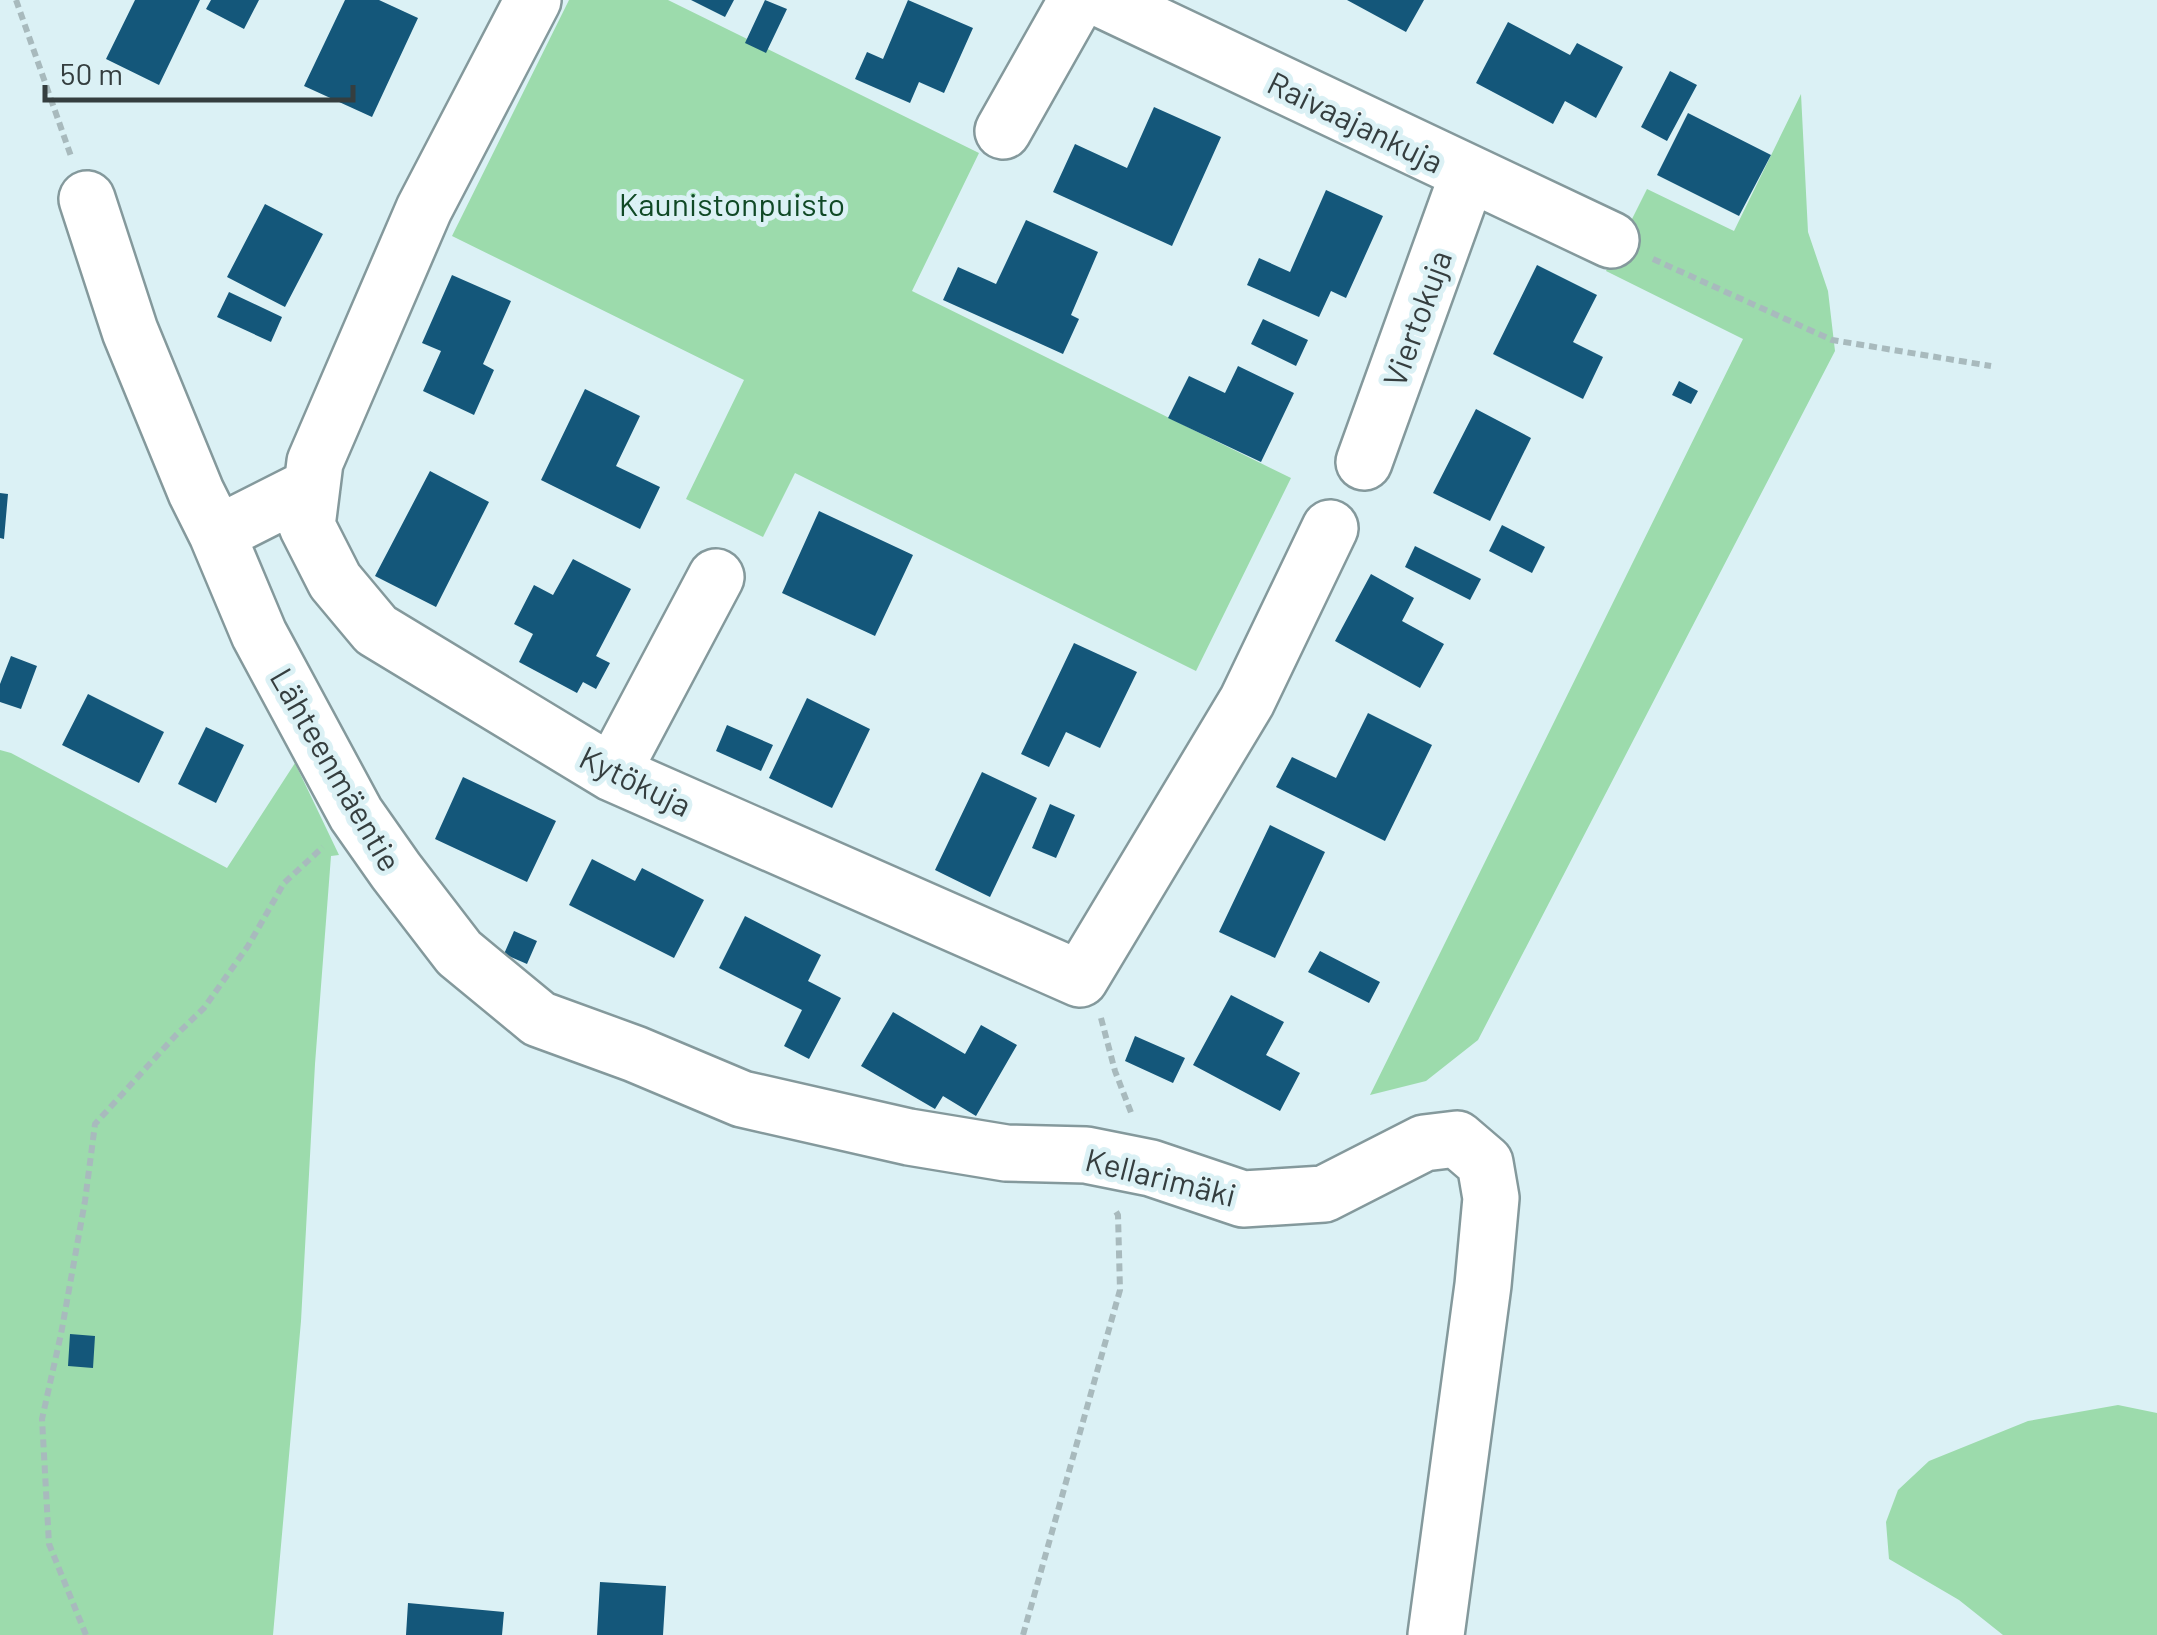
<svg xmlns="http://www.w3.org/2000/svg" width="2157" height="1635" viewBox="0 0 2157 1635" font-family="Barlow,sans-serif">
<rect width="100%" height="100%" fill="#dbf1f5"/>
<path fill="#9cdbac" d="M569,0h99l311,153 -67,138 379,187 -95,193 -401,-198 -32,64 -77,-38 58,-119 -292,-144z
M1801,94l7,138 20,59 7,60 -357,689 -52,41 -56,14 373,-756 -137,-68 41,-82 87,42z
M0,750l11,3 216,115 68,-105 44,92 -8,1 -16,208 -14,257 -28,314h-273z
M2118,1405l39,8v222h-154l-44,-35 -70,-41 -3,-37 12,-32 31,-29 99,-40z"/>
<path fill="#14577a" d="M135,0h65l-41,85 -53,-26z
M211,0h48l-15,29 -38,-20z
M345,0h34l39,18 -46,99 -68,-31z
M691,0h43l-9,17z
M765,0l22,9 -21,44 -21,-10z
M908,0l65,28 -29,65 -25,-11 -9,21 -55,-24 12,-27 16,7z
M1347,0h77l-18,32z
M1508,22l62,33 7,-12 46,24 -27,51 -31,-17 -12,23 -77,-41z
M1670,71l27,14 -30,56 -26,-14z
M1154,107l67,30 -49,109 -119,-54 22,-48 52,24z
M1688,113l83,42 -32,61 -82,-41z
M1326,190l57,26 -37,82 -15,-7 -12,26 -72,-32 12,-27 31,14z
M265,204l58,30 -38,73 -58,-30z
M1026,220l72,32 -27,63 8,4 -16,35 -120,-54 15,-33 38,17z
M1537,265l60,30 -24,47 30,15 -20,42 -90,-45z
M452,275l59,26 -28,63 11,6 -20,45 -51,-24 18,-40 -19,-8z
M229,292l53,25 -11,25 -54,-25z
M1263,319l45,21 -12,26 -45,-22z
M1238,366l56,27 -33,69 -93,-44 21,-42 36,17z
M1679,381l19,10 -7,13 -19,-9z
M585,389l55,27 -24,50 44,21 -20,42 -99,-49z
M1476,409l55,29 -41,83 -57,-28z
M430,471l59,31 -53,105 -61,-31z
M0,493l8,1 -4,45 -4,-1z
M819,511l94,44 -38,81 -93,-43z
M1502,525l43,22 -13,26 -43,-22z
M1415,546l66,33 -11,21 -65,-33z
M573,559l58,30 -35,67 14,7 -14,26 -13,-7 -6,11 -58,-31 14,-28 -19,-10 20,-39 19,10z
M1371,574l43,24 -12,23 42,23 -24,44 -85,-47z
M1074,643l63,29 -37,76 -34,-16 -17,35 -28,-13z
M11,656l26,10 -16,43 -21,-7v-18z
M88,694l76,38 -25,51 -77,-38z
M807,698l63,31 -38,79 -63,-30z
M1368,713l64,32 -47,96 -109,-54 16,-30 44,21z
M727,725l46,20 -12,26 -45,-20z
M206,727l38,18 -28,58 -38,-19z
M982,772l55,26 -47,99 -55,-27z
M463,777l93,44 -29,61 -92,-43z
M1050,804l25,11 -19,43 -24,-10z
M1270,825l55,27 -50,106 -56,-26z
M592,859l43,22 7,-13 62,32 -30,58 -105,-53z
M745,916l76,39 -13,26 33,17 -32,61 -25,-13 18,-36 -83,-42z
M514,931l23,10 -10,23 -23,-10z
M1320,951l60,31 -11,21 -61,-31z
M1231,995l53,27 -18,33 34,18 -20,38 -87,-46z
M893,1012l72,42 16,-29 36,20 -41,71 -33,-20 -8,13 -74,-43z
M1135,1036l50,22 -12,25 -48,-22z
M70,1334l25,2 -2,32 -25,-2z
M600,1582l66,4 -3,49h-66z
M408,1603l96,9 -2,23h-96z"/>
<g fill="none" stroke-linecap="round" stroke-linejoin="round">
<g stroke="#84999c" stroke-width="60">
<path id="minor" d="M533,0l-109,209 -109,253 -8,64 28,55 41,49 236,143 468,206 167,-278 83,-173
M1103,0l508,240
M1003,131l74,-131
M87,199l43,132 66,161 21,42 42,100 97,180 40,57 63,82 80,66 96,35 107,45 167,38 97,16 80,2 65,13 92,31 81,-5 100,-51 33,-4 28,24 6,35 -8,87 -47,350
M1364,462l104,-288
M217,534l95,-48
M612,773l104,-196"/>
</g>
<path stroke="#a8babd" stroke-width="6" stroke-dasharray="8 5" stroke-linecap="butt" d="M16,0l56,159
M1653,259l179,81 159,26
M1101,1018l14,53 17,44
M86,1635l-37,-91 -7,-125 19,-85 24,-133 10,-77 81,-89 28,-27 44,-62 36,-63 39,-36
M1023,1635l97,-345 -2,-75 -3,-5"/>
<use href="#minor" stroke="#fff" stroke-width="55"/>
</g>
<g text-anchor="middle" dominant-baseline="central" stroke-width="10" stroke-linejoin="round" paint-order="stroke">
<g font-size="32" fill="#353e3f" stroke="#dbf1f5">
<text transform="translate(1356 121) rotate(26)">Raivaajankuja</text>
<text transform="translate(1416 318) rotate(-70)">Viertokuja</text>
<text transform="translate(337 769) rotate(60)">Lähteenmäentie</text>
<text transform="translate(636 780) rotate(26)">Kytökuja</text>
<text transform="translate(1161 1176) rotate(14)">Kellarimäki</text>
</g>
<g font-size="32" fill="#104926" stroke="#dbf1f5">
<text x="732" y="203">Kaunistonpuisto</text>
</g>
</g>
<path d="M45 85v15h308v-15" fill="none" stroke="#353e3f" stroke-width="5"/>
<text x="60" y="85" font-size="30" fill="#353e3f" stroke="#dbf1f5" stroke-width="8" paint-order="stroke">50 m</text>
</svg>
